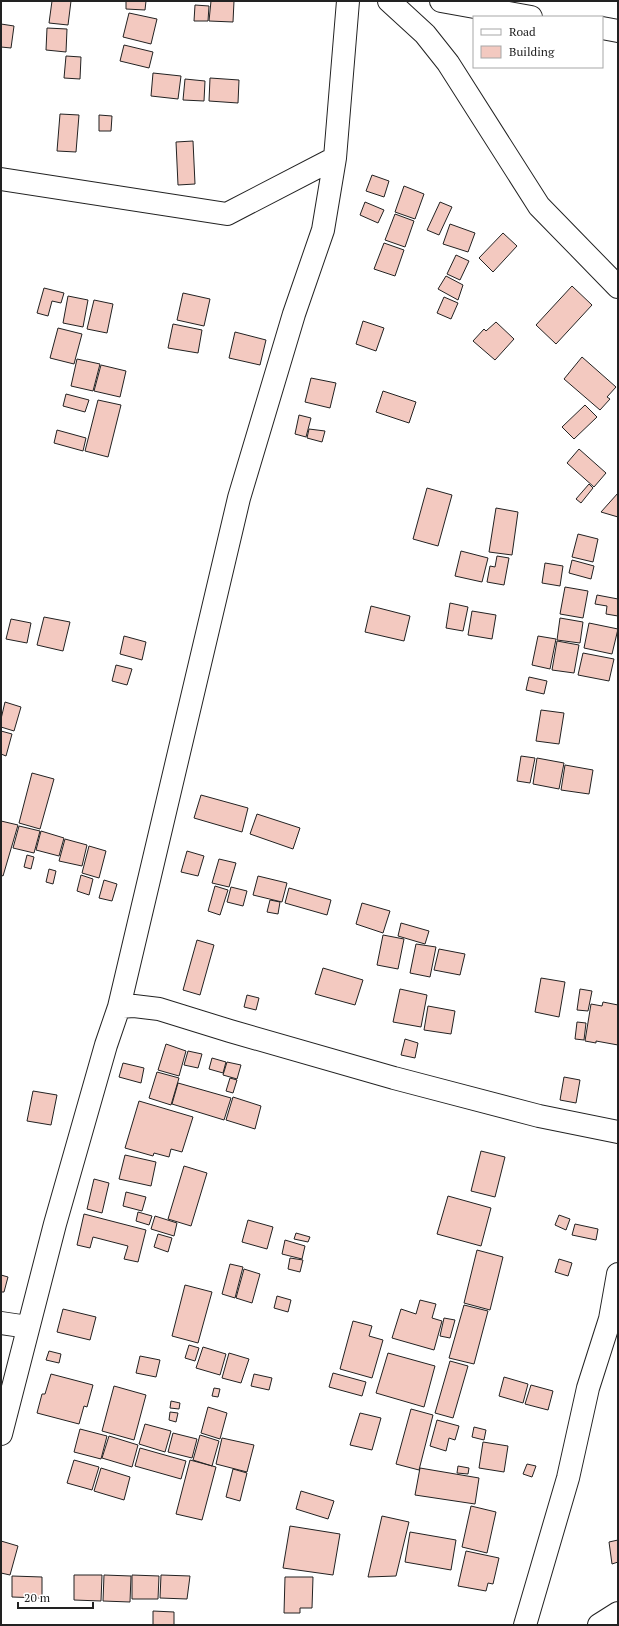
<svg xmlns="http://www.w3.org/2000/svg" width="619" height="1626" viewBox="0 0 619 1626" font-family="'PT Serif',serif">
<rect width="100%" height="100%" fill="#fff"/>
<path fill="#f3c9c0" stroke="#222" d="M52,1h19l-3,24 -19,-2z
M126,1h20l-1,9 -19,-1z
M211,1h23l-1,21 -24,-1z
M195,5l14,1 -1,15h-14z
M129,13l28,6 -6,25 -28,-7z
M1,24l13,2 -3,22 -10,-1z
M47,28l20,1 -1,23 -20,-2z
M124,45l29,7 -4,16 -29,-7z
M66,56l15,1 -1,22 -16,-1z
M153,73l28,3 -3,23 -27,-3z
M210,78l29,2 -1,23 -29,-2z
M185,79l20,2 -1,20 -21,-1z
M60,114l19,1 -3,37 -19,-1z
M99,115l13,1 -1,15h-12z
M193,141l2,43 -17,1 -2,-43z
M372,175l17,6 -5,16 -18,-6z
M404,186l20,8 -9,25 -20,-7z
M365,202l19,8 -6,13 -18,-8z
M440,202l12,5 -13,28 -12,-5z
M395,214l19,7 -9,26 -20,-7z
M450,224l25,9 -7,19 -25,-8z
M503,233l14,13 -24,26 -14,-14z
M384,243l20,7 -9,26 -21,-7z
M456,255l13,6 -9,19 -13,-6z
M446,276l17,9 -5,15 -20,-11z
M572,286l20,19 -36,39 -20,-19z
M44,288l20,5 -3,10 -9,-2 -4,15 -11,-3z
M183,293l27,6 -6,27 -27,-6z
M68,296l20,4 -5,27 -20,-4z
M444,297l14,6 -7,16 -14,-6z
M94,300l19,4 -6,29 -20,-4z
M363,321l21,7 -8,23 -20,-7z
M496,322l18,17 -19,21 -22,-19 11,-12 2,2z
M173,324l29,6 -4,23 -30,-5z
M58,328l24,6 -8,30 -24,-6z
M235,332l31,8 -6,25 -31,-7z
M582,357l34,30 -9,10 3,2 -10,11 -36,-31z
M77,359l23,5 -7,27 -22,-5z
M101,365l25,6 -6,26 -26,-6z
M311,378l25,5 -6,25 -25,-6z
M383,391l33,11 -7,21 -33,-11z
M66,394l23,6 -4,12 -22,-6z
M98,400l23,5 -13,52 -23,-6z
M585,405l12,12 -23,22 -12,-12z
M299,415l12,3 -5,19 -11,-3z
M309,429l16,2 -3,11 -15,-4z
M57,430l29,8 -3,13 -29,-8z
M579,449l27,24 -12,14 -27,-24z
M589,484l4,4 -12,15 -5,-4z
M427,488l25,7 -14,51 -25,-7z
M618,493v24l-17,-5z
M496,508l22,4 -6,43 -23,-3z
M578,534l20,5 -5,23 -21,-5z
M461,551l27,7 -6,24 -27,-6z
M497,556l12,2 -5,27 -17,-3 3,-16 5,1z
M572,560l22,6 -3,13 -22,-6z
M545,563l18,3 -3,20 -18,-3z
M565,587l23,4 -5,27 -23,-4z
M597,595l21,4v17l-12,-2 1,-8 -12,-2z
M450,603l18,4 -5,24 -17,-3z
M371,606l39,10 -6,25 -39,-9z
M472,611l24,4 -4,24 -24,-4z
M44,617l26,5 -7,29 -26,-6z
M560,618l23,4 -3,21 -23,-3z
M11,619l20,4 -4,20 -21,-4z
M589,623l29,6 -6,25 -28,-6z
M124,636l22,6 -4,18 -22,-6z
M538,636l18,3 -6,30 -18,-4z
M557,641l22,4 -5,28 -22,-3z
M583,653l31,6 -5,22 -31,-6z
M116,665l16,4 -5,16 -15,-4z
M529,677l18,4 -3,13 -18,-4z
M5,702l16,5 -7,24 -13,-4v-8z
M541,710l23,3 -5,31 -23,-3z
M1,731l11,3 -6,22 -5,-2z
M521,756l14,2 -5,25 -13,-2z
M537,758l27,5 -5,26 -26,-5z
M565,765l28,5 -4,24 -28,-4z
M32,773l22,6 -14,50 -21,-6z
M201,795l47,13 -6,24 -48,-14z
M257,814l43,14 -7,21 -43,-15z
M1,821l17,4 -15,51 -2,-1z
M19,826l21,5 -6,22 -21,-5z
M41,831l23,7 -5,18 -23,-6z
M65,839l22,6 -5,21 -23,-5z
M89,846l17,5 -7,27 -17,-5z
M187,851l17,5 -6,20 -17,-4z
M27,855l7,2 -3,12 -7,-2z
M219,859l17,4 -7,24 -17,-4z
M49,869l7,2 -3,13 -7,-2z
M81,875l12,4 -4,16 -12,-4z
M258,876l29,7 -5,19 -29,-7z
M104,880l13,4 -5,17 -13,-3z
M215,886l13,4 -8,25 -12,-4z
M231,887l16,4 -4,15 -16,-4z
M289,888l42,12 -4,15 -42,-12z
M270,900l10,2 -2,12 -11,-2z
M362,903l28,8 -7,22 -27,-9z
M401,923l28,8 -4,13 -27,-8z
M383,935l21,4 -6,30 -21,-4z
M197,940l17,5 -14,50 -17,-5z
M416,944l20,3 -6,30 -20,-4z
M439,949l26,5 -5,21 -26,-5z
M323,968l40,12 -8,25 -40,-11z
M541,978l24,4 -6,35 -24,-5z
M400,989l27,6 -6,32 -28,-5z
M580,989l12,2 -4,20 -11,-1z
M247,995l12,3 -3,12 -12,-3z
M603,1002l15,3v40l-22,-4v2l-11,-2 6,-37 11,2z
M428,1006l27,5 -4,23 -27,-4z
M577,1022l9,1 -2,17 -9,-1z
M405,1039l13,4 -3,15 -14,-3z
M166,1044l20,7 -7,25 -21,-6z
M188,1051l14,3 -4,14 -14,-3z
M212,1058l14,4 -3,11 -14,-4z
M227,1062l14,3 -4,14 -14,-4z
M123,1063l21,5 -3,15 -22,-6z
M157,1072l22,6 -8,27 -22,-7z
M564,1077l16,3 -4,23 -16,-3z
M230,1078l7,2 -4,13 -7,-2z
M178,1083l53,15 -7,22 -52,-16z
M33,1091l24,4 -6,30 -24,-4z
M233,1097l28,9 -6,23 -29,-9z
M139,1101l54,16 -11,35 -11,-3 -2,8 -15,-4 -1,3 -28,-8z
M481,1151l24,6 -10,40 -24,-6z
M125,1155l31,7 -5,24 -32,-7z
M184,1166l23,7 -16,53 -23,-7z
M94,1179l15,4 -7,30 -15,-4z
M126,1192l20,5 -4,14 -19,-5z
M448,1196l43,12 -10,38 -44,-12z
M138,1212l14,4 -3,9 -13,-4z
M84,1214l62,16 -8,32 -14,-3 4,-13 -35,-9 -3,11 -13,-3z
M559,1215l11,4 -4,11 -11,-5z
M155,1216l22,7 -3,13 -23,-7z
M248,1220l25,7 -6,22 -25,-7z
M575,1224l23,5 -2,11 -24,-5z
M296,1233l14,4 -2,5 -14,-3z
M158,1234l14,4 -4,14 -14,-5z
M285,1240l20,6 -3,13 -20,-5z
M477,1250l26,7 -13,53 -26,-7z
M290,1258l13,2 -3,12 -12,-3z
M559,1259l13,4 -4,13 -13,-4z
M230,1264l13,3 -8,31 -13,-4z
M244,1269l16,5 -8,29 -16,-5z
M1,1275l7,2 -4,15h-3z
M185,1285l27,7 -14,51 -26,-7z
M277,1296l14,4 -3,12 -14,-4z
M420,1300l16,4 -4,14 10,3 -8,29 -42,-12 9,-29 15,5z
M464,1305l24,6 -14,53 -25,-6z
M63,1309l33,8 -6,23 -33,-8z
M444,1318l11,2 -5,18 -10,-2z
M353,1321l19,5 -3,10 14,4 -11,38 -32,-9z
M189,1345l10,3 -4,13 -10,-3z
M203,1347l23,7 -6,21 -24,-7z
M49,1351l12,3 -2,9 -13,-3z
M229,1353l20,6 -8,24 -19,-5z
M388,1353l47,13 -11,41 -48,-14z
M140,1356l20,4 -4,17 -20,-4z
M450,1361l18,5 -15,52 -18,-5z
M333,1373l33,9 -4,14 -33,-9z
M51,1374l42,11 -6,22 -3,-1 -5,18 -42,-11 5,-19h3z
M254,1374l18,4 -3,12 -18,-4z
M504,1377l24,7 -5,19 -24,-7z
M531,1385l22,6 -5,19 -23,-6z
M114,1386l32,9 -12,45 -32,-9z
M214,1388l6,1 -2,8 -6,-1z
M171,1401l9,2 -1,6 -9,-1z
M208,1407l19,6 -7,26 -19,-6z
M411,1409l22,6 -14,55 -23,-6z
M170,1412l8,1 -2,9 -7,-2z
M360,1413l21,5 -9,32 -22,-5z
M437,1420l22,6 -4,14 -6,-2 -3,13 -16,-5z
M145,1424l26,7 -6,21 -26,-8z
M474,1427l12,3 -2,10 -12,-3z
M80,1429l27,7 -6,23 -27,-7z
M173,1433l24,6 -5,19 -24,-6z
M200,1435l19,6 -7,25 -19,-6z
M109,1436l29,9 -6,22 -30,-9z
M222,1438l32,7 -7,27 -31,-8z
M483,1442l25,4 -4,26 -25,-4z
M140,1448l46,13 -5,18 -46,-13z
M74,1460l25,7 -7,23 -25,-7z
M190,1460l26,7 -14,53 -26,-6z
M527,1464l9,2 -4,11 -9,-3z
M458,1466l11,2 -1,6 -11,-1z
M101,1468l29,9 -6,23 -30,-9z
M420,1468l59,10 -4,26 -60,-9z
M233,1469l14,4 -7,28 -14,-4z
M301,1491l33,10 -6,18 -32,-10z
M471,1506l25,6 -9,41 -25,-6z
M382,1516l27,6 -13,54 -28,1z
M290,1526l50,8 -7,41 -50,-7z
M410,1532l46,8 -5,30 -46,-8z
M618,1540v22l-6,2 -3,-22z
M1,1541l17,5 -8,29 -9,-2z
M466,1551l33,7 -6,26 -5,-1 -2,8 -28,-5z
M74,1575h28l-1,26 -27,-1z
M104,1575l27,1 -1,26 -27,-1z
M132,1575l27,1 -1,23h-26z
M161,1575l29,1 -3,23 -27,-1z
M12,1576l30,1v21l-30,-1z
M285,1577h28l-1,31h-12v5h-16z
M153,1611l21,1v13h-21z"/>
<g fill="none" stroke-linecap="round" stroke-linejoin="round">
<g stroke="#222" stroke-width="24">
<path id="minor" d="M389,1l36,33 23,29 91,143 79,81
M441,1l90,16
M602,28l16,3
M1,179l226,35 108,-56
M119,1007l120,-509 55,-184 29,-84 12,-72 13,-157
M1,1323l27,4
M1,1434l54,-210 51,-179 13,-38 15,-1 25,3 71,22 164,47 145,38 79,16
M525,1625l43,-147 20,-90 22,-69 8,-45
M599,1625l19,-12"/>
</g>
<use href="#minor" stroke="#fff" stroke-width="22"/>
</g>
<rect width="619" height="1626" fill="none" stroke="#222222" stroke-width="4"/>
<rect x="473" y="16" width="130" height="52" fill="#ffffff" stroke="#a7a7a7"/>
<rect x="481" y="29" width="20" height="6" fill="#ffffff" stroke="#a7a7a7"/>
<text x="509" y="36" font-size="12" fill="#222222">Road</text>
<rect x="481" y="46" width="20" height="12" fill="#f3c9c0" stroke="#a7a7a7"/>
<text x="509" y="56" font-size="12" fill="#222222">Building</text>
<path d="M18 1602v6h75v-6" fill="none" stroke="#222222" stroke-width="2"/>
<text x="24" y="1602" font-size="12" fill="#222222" stroke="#ffffff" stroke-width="3" paint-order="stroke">20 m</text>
</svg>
